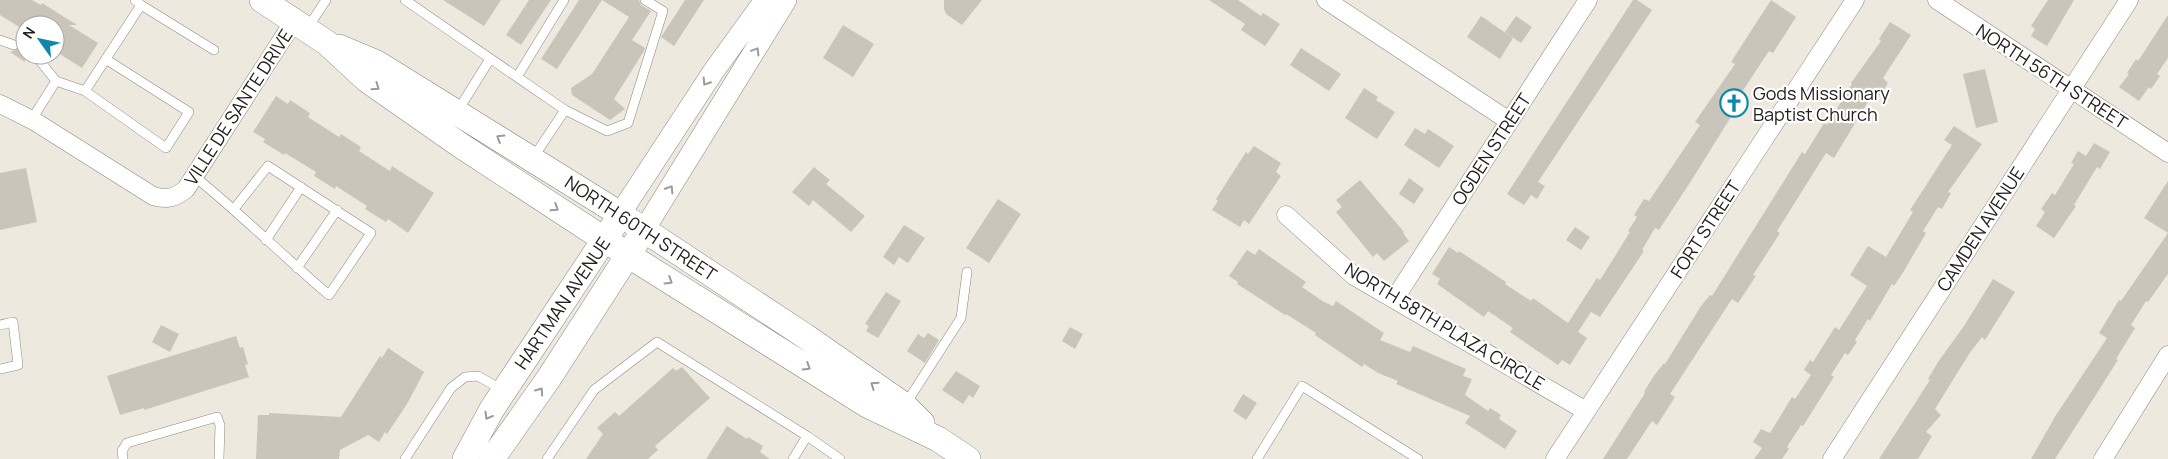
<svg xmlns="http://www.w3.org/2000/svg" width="2168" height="459" viewBox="0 0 2168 459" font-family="Manrope,sans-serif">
<rect width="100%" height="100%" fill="#eee9de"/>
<path fill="#cac5ba" d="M0,0h32l9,5 1,-2 35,22h-8l29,18 -16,25 -27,-17v-26h-30v37l-15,-10 10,-4 -3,-8 7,-10 -24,-15z
M443,0h58l-17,26z
M529,0h22l-30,45 -15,-10z
M579,0h23l-45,69 -16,-10z
M602,0h37l2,5 10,6 -19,29 13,8 -1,3 -30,48 11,10 -15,11 -38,-25 -1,-7 21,-14 37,-57z
M685,0h19l-30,46 -13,-9z
M944,0h38l-20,25 -16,-11 -2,-5z
M1209,0h29l23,16 2,-3 17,11 -15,22 -24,-16 4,-6z
M1633,0h4l15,10 -114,172 7,4 -8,13 -6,-4 -7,10 -17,-11z
M1771,0l25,17 -23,36 -4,-2 -39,59 4,2 -43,69 -32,49 -4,-2 -13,22 2,1 -44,66 -9,-5 -13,20 9,6 -17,27 -8,-5 -4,5 -48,-33 3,-4 -25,-17 -4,6 -47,-33 3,-5 -8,-5 17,-27 9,6 1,-2 47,31 -1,2 26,17 2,-3 35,25 29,-45 3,2 30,-48 -2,-1 9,-14 -3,-2 10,-16 5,2 51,-76 -5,-3 40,-58 -4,-2z
M2048,0h26l-27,46 -16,-10 4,-7 -4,-3z
M2168,15v43l-11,16 3,2 -9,13 -2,-2 -10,14 -20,-14 10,-13 -2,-1 9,-14 2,2z
M1481,16l32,22 -13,21 -33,-22z
M1516,16l16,11 -11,16 -16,-11z
M1890,22l21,13 -28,43 5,5 -8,13 -6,-4 -40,66 -8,-5 -49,78 3,2 -27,42 3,1 -18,27 -6,-4 -62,95 5,3 -18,28 -5,-4 -25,38h-24l42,-66 -1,-1 9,-15 11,-14 1,1 36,-58 9,-11 2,1 90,-144 3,2 19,-31 3,2 25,-41 -1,-1 30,-42 -2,-2z
M843,25l31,19 -21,33 -30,-19z
M1301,48l40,26 -12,17 -39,-26z
M1985,69l13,53 -22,6 -13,-54z
M1364,88l14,9 -2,3 19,12 -18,27 -32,-21z
M276,96l12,8 2,-4 20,13 -2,4 31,20 2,-3 20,13 -2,4 31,20 2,-5 42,27 -26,40 -20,-14 -2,3 -21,-13 2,-3 -31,-20 -1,3 -21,-13 2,-4 -31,-19 -1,2 -21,-13 2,-3 -12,-7z
M1954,126l28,18 -34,48 3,1 -9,16 -4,-2 -15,24 3,2 -22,38 -10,15 -2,-2 -22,37 -2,-2 -13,21 2,2 -9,13 -3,-2 -14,22 3,2 -31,49 -2,-1 -14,22 2,2 -7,10h-28l8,-11 -9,-6 8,-13 9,4 22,-36 3,2 16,-24 -7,-5 6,-10 3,2 22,-35 4,3 28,-44 -17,-11 18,-29 18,11 27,-45 -3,-2 42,-65 -8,-5z
M1415,128l10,6 3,-5 26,17 -15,22 -35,-23z
M2094,143l16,9 -10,17 -3,-2 -23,38 2,1 -22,32 -18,-12 9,-14 -4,-3 11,-16 3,2 19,-31 -3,-1 7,-12 8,5z
M1254,146l27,17 -5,9 5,4 -32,48 -5,-4 -4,7 -28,-17 6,-9 -2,-2 30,-47 2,2z
M814,167l16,13 -4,4 39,32 -14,16 -38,-32 -4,6 -17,-14z
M26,168l11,54 -37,8v-57z
M1409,178l15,11 -10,15 -15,-10z
M1360,180l44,52 -1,1 6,8 -25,20 -7,-8 -4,4 -37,-45 6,-5 -6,-7z
M2168,181v93l-20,28 -2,-1 -15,24 4,3 -19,31 2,1 -63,99h-24l25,-44 51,-77 -8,-5 20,-33 2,1 47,-68 -24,-15z
M998,199l23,15 -32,49 -23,-15z
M904,225l21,13 -17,25 -9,-6 -5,8 -11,-8z
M1575,227l15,10 -9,13 -15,-10z
M1259,249l47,33 -4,5 22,15 9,4 3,-5 48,32 -4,7 30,12 3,-6 53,23 -3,7 9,3 -7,16 23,16 2,-3 11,7 -2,4 18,12 -12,18 -40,-26 5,-7 -74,-32 2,-3 -20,-8 -14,-9 -2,3 -47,-32 1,-2 -30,-19 -1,1 -48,-31 1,-2 -9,-6 18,-26 8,5z
M1993,279l22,13 -30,48 -3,-3 -13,17 -34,55 6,6 -15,17 6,4 -14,23h-39l51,-79 -2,-1 10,-17 26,-36z
M886,292l15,9 -23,37 -12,-7 3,-5 -4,-2z
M161,325l18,9 -9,18 -18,-10z
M1070,327l13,7 -8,15 -13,-8z
M928,333l11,7 -14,23 -18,-12 11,-17 6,4z
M236,336l4,12 3,-1 5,17 -3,1 4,12 -105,33v-2l-24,7 -13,-39z
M388,348l36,24 -17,32 -20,30 -2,-2 -6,10 -11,-7 -28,15 -1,9h-83l2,-44h11v-2l72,4 39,-61 2,2z
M682,367l28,31 -55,48 3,4 -10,9h-62l17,-25 -6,-6 18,-16 4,4 54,-48 3,3z
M956,371l24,15 -7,12 -4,-3 -6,9 -21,-14z
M1243,394l14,9 -11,17 -13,-9z
M727,426l20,13 1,-2 15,9 -3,6 10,7h-64z"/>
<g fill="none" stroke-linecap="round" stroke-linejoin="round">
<g stroke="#8e897f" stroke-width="10">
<path id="service" d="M405,0l160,110 -32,48
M141,5l73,45
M307,29l19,-29
M0,40l14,5
M40,61l16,20
M517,77l47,-77
M85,91l81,57 23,-36 -82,-52
M565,110l42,21 21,-8 35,-112 -18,-11
M457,112l33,-53
M32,119l24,-38 29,10 56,-86 -6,-5
M194,176c47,38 90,81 135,119l42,-62 -103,-67 -34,43
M266,240l35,-53
M297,268l40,-58
M0,325l13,-3 5,43 -18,4
M905,405l56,-87 6,-46
M807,436l33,23
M123,459l-1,-8 5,-8 90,-26 3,8 -1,34
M405,459l46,-71 14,-11 13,-1 26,15
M547,459l47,-69 63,-48 150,94 -14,23
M1257,459l45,-73 116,73"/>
</g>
<g stroke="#8e897f" stroke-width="19">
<path id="minor" d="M1326,0l183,121
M1937,0l231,153
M0,104l34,17 119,75c14,4 22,2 33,-7l108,-168
M1286,215l68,61 232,135
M1395,298l193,-298
M1555,459l300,-459
M1832,459l297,-459
M2103,459l65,-104"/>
</g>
<g stroke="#8e897f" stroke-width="22">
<path id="tertiary" d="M620,214l93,-142 52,-72
M644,230l142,-230"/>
</g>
<g stroke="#8e897f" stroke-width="26">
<path id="secondary" d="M262,0l65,43 40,37 93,65 168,110 239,150 71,34 30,20
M339,47l38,16 243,151 185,122 99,69 18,18
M465,459l27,-50 122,-184
M492,459l57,-81 88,-137"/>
</g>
<use href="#service" stroke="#fff" stroke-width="9"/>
<use href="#minor" stroke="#fff" stroke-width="18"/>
<use href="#tertiary" stroke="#fff" stroke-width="21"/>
<use href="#secondary" stroke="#fff" stroke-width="25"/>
</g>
<defs><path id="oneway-chevron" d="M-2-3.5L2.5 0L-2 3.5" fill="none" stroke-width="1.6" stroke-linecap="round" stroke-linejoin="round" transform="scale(1.25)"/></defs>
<g stroke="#9c9b9a">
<use href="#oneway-chevron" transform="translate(756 51) rotate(-59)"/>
<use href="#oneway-chevron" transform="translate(706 82) rotate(123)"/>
<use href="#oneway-chevron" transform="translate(376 87) rotate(35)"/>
<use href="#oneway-chevron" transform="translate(500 138) rotate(-148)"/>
<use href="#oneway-chevron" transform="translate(670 189) rotate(-58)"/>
<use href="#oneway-chevron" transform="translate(555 208) rotate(33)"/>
<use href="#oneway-chevron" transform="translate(669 281) rotate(32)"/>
<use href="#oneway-chevron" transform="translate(807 367) rotate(32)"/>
<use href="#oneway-chevron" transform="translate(874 385) rotate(-145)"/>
<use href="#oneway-chevron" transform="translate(540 391) rotate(-55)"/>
<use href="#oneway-chevron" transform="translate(488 416) rotate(119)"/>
</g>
<defs>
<g id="church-ring" transform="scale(1.4375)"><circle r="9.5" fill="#fff" stroke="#0d87ab" stroke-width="1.5"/><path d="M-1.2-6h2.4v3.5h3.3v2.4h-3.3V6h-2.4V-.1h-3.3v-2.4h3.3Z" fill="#0d87ab"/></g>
</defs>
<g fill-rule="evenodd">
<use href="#church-ring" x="1734" y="103"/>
</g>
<g text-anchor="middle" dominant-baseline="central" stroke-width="4.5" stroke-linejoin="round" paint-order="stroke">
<g font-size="18" fill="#24211e" stroke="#fff">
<text transform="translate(2052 76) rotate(33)">NORTH 56TH STREET</text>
<text transform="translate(238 107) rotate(-57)">VILLE DE SANTE DRIVE</text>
<text transform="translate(1491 149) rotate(-57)">OGDEN STREET</text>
<text transform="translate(641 228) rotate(33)">NORTH 60TH STREET</text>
<text transform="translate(1705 229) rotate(-57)">FORT STREET</text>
<text transform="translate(1980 229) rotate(-57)">CAMDEN AVENUE</text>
<text transform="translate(562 303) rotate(-56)">HARTMAN AVENUE</text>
<text transform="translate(1445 326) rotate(31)">NORTH 58TH PLAZA CIRCLE</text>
</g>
<g font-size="18" fill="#24211e" stroke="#fff" text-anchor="start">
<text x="1753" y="93">Gods Missionary<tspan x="1753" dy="21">Baptist Church</tspan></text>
</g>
</g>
<g transform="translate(40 40) rotate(303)"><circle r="24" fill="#ffffff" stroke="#a7a6a5"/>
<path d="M0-4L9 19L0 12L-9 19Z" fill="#0d87ab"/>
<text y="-8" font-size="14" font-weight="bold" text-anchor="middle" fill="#24211e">N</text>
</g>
</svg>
